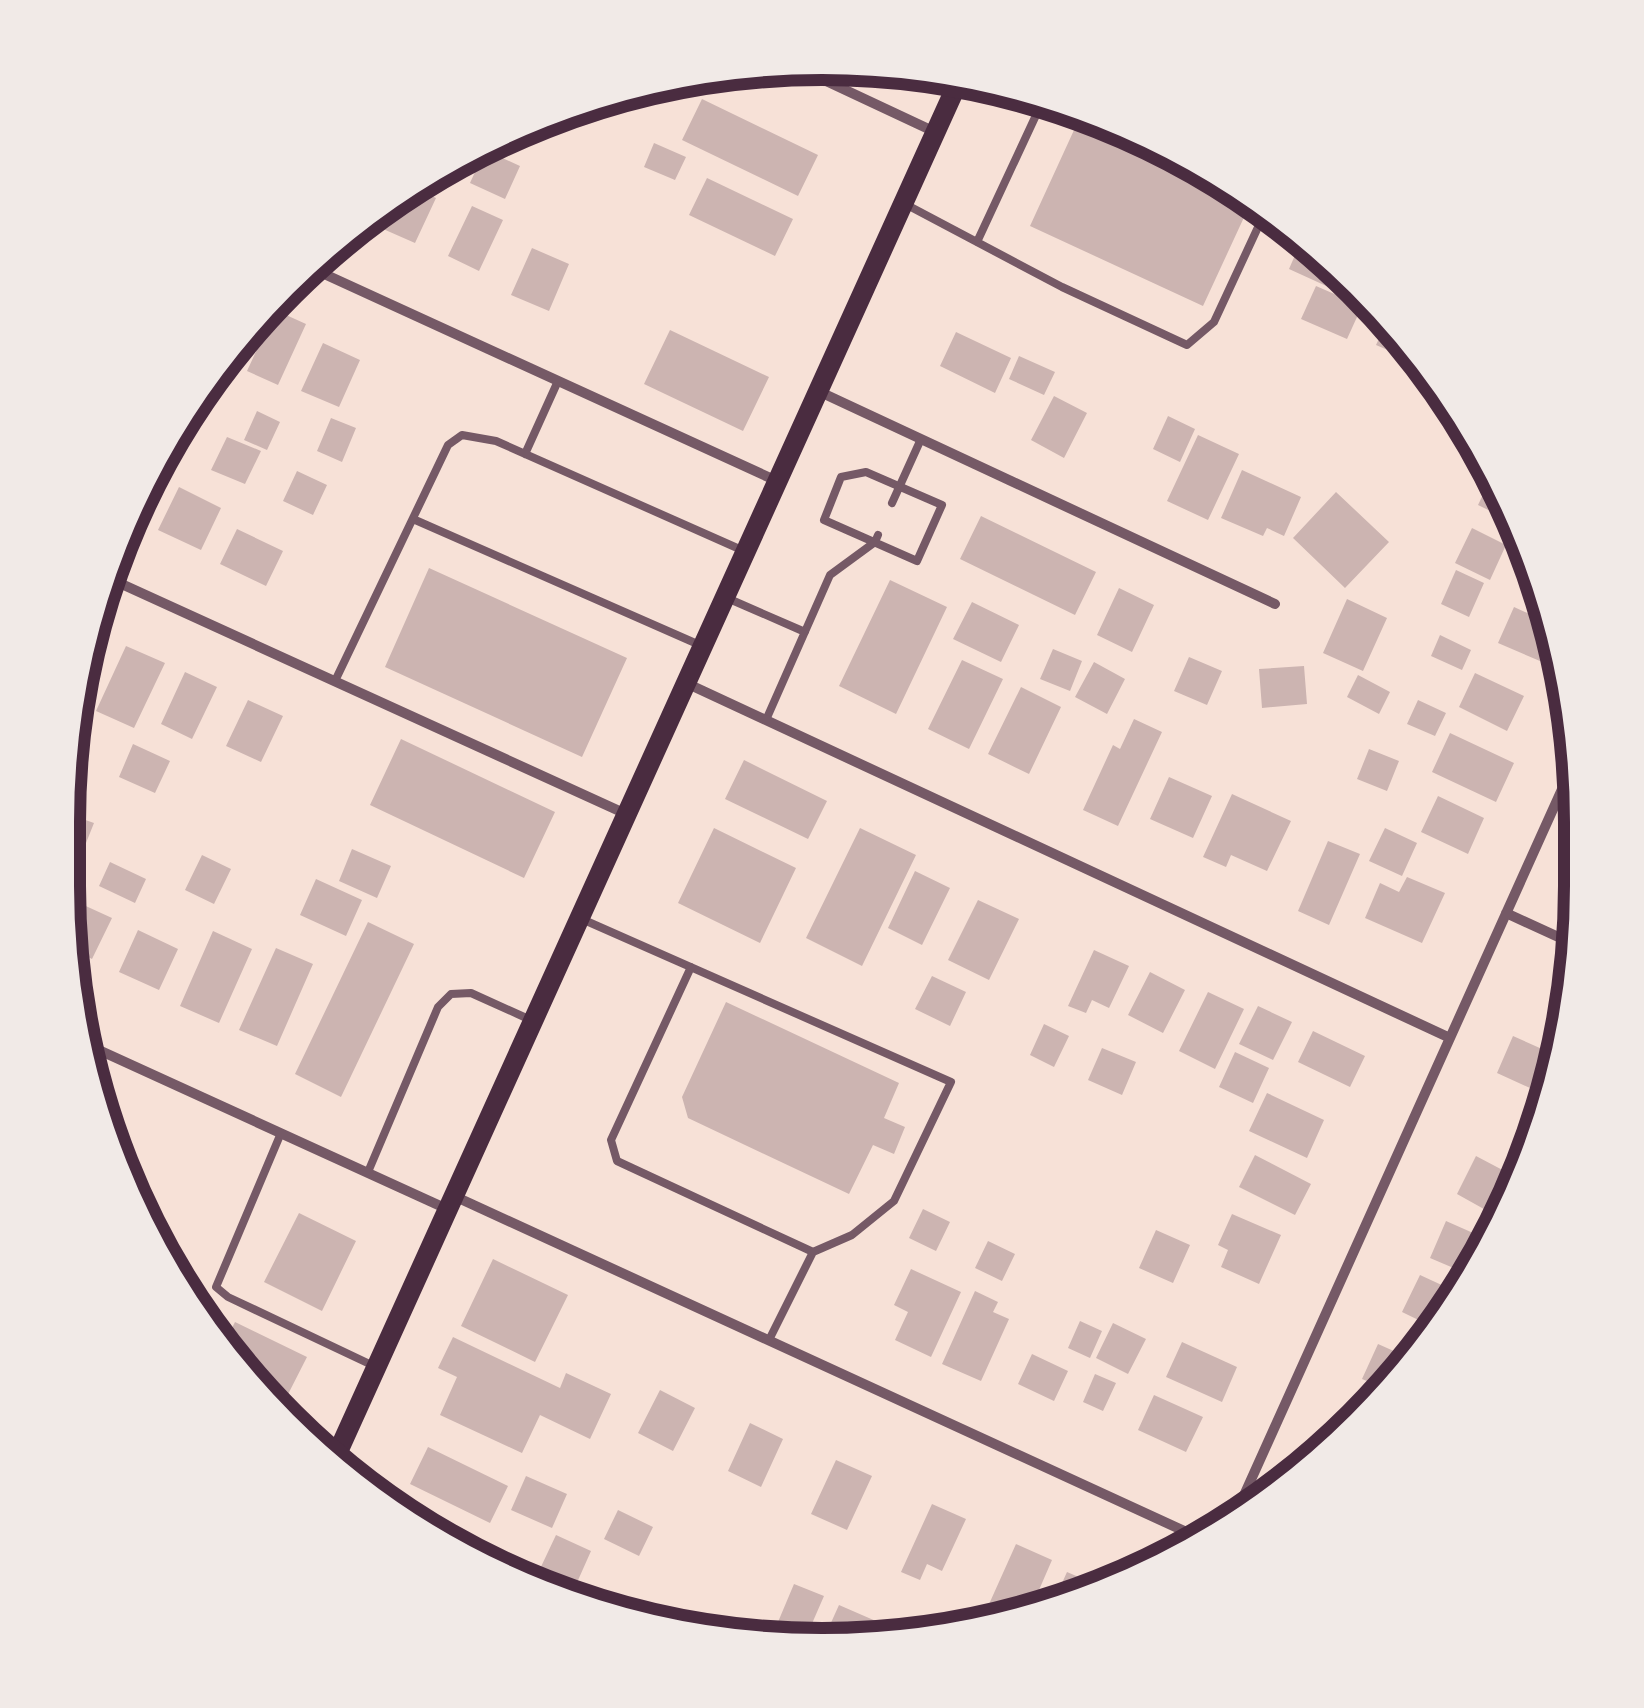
<svg xmlns="http://www.w3.org/2000/svg" width="1644" height="1708" viewBox="0 0 1644 1708" font-family="Karla,sans-serif">
<rect width="100%" height="100%" fill="#f7e1d7"/>
<path fill="#ccb4b1" d="M627,88l-10,22 -21,-10 29,-11z
M702,99l116,56 -20,41 -116,-56z
M1080,117l153,70 19,13 -49,106 -173,-80z
M654,143l32,14 -11,23 -31,-13z
M485,150l35,16 -15,33 -35,-16z
M707,178l86,41 -18,37 -86,-41z
M412,187l24,11 -21,45 -41,-18 9,-20z
M472,206l31,14 -24,51 -31,-15z
M1303,237l49,45 -6,13 -57,-26z
M532,248l37,16 -20,47 -38,-16z
M1316,286l46,20 -15,33 -46,-20z
M1371,303l34,35 -8,16 -21,-9 8,-17 -20,-10z
M275,310l31,14 -28,61 -31,-14z
M670,330l99,47 -26,54 -99,-47z
M956,332l55,26 -16,35 -55,-27z
M323,343l37,17 -21,47 -38,-16z
M1019,356l36,16 -11,23 -35,-16z
M211,377l-14,37 -10,-4z
M1054,396l33,17 -23,45 -33,-18z
M257,411l23,11 -13,28 -23,-10z
M183,416l11,5 -16,34 -16,-7z
M1168,416l27,13 -15,33 -27,-13z
M331,418l25,10 -14,34 -25,-11z
M1198,435l41,19 -31,66 -41,-19z
M227,437l34,14 -16,33 -34,-14z
M1242,470l59,27 -17,39 -17,-8 -4,8 -42,-18z
M297,471l30,14 -14,30 -30,-14z
M1494,472l9,14 12,37 -37,-18z
M150,473l6,3 -22,48 -5,-3z
M179,487l42,21 -20,42 -43,-20z
M1336,492l53,50 -44,46 -52,-50z
M981,516l115,56 -21,43 -115,-56z
M1472,528l34,17 -16,35 -35,-17z
M237,529l46,22 -17,35 -46,-22z
M429,568l198,90 -45,99 -197,-90z
M1456,570l28,13 -15,34 -28,-13z
M1535,570l8,21 -15,-7z
M890,580l57,27 -51,107 -57,-28z
M1119,588l35,17 -22,47 -35,-17z
M1347,599l40,19 -24,53 -40,-18z
M972,602l47,23 -18,37 -48,-23z
M1514,607l42,19 4,27 -6,14 -56,-24z
M1440,635l31,15 -9,20 -31,-14z
M126,646l39,17 -31,65 -38,-17z
M1053,649l29,12 -12,30 -30,-12z
M1189,657l33,14 -15,34 -33,-14z
M962,660l41,19 -34,70 -41,-20z
M1094,662l31,17 -18,35 -32,-17z
M1304,666l3,38 -45,4 -3,-39z
M185,672l32,15 -25,52 -31,-15z
M1475,673l49,23 -17,35 -48,-24z
M1358,675l32,17 -11,22 -32,-17z
M1021,687l40,20 -32,67 -41,-20z
M248,700l35,16 -22,46 -35,-16z
M1418,700l28,13 -11,23 -28,-12z
M1134,719l28,13 -44,94 -35,-16 30,-65 7,4z
M69,726l21,9 -12,28 -8,-3z
M1450,733l64,30 -18,39 -64,-30z
M401,739l154,73 -31,66 -154,-73z
M133,744l37,17 -15,32 -36,-16z
M1369,749l30,12 -12,30 -30,-12z
M744,760l83,41 -19,38 -83,-40z
M1169,777l43,19 -19,42 -43,-19z
M1232,794l59,27 -24,50 -36,-16 -5,12 -23,-10z
M1438,796l46,22 -16,36 -47,-22z
M71,815l23,8 -12,30 -10,-3z
M714,828l82,40 -36,75 -82,-40z
M860,828l56,27 -54,111 -56,-28z
M1385,828l32,15 -15,33 -33,-15z
M1328,841l32,13 -31,71 -31,-14z
M352,849l39,17 -14,32 -38,-17z
M202,855l29,14 -17,35 -29,-14z
M110,862l36,17 -11,24 -36,-17z
M915,871l35,17 -28,57 -34,-17z
M1407,877l38,16 -23,50 -57,-25 15,-35 19,9z
M316,879l46,21 -16,36 -46,-21z
M978,900l41,19 -30,61 -41,-20z
M77,902l35,16 -20,41 -17,-9z
M368,922l46,22 -73,153 -46,-23z
M138,930l40,19 -19,41 -40,-18z
M213,931l39,18 -33,74 -39,-17z
M276,948l37,16 -36,82 -38,-16z
M1094,950l35,16 -20,42 -17,-8 -6,13 -18,-7z
M1150,972l35,18 -22,43 -35,-18z
M932,976l34,16 -16,34 -35,-17z
M1208,992l36,17 -29,60 -36,-18z
M726,1002l173,81 -15,35 21,9 -11,27 -21,-9 -24,49 -161,-76 -6,-21z
M1258,1006l34,16 -19,38 -34,-16z
M1044,1024l25,12 -15,31 -24,-12z
M1313,1031l52,25 -15,31 -52,-25z
M1513,1036l47,21 -10,40 -53,-24z
M1102,1048l34,14 -14,33 -34,-15z
M1235,1052l34,16 -16,35 -34,-16z
M1267,1093l57,27 -17,38 -58,-27z
M1255,1155l56,29 -16,31 -56,-28z
M1476,1156l36,19 -21,38 -34,-19z
M923,1209l27,13 -14,29 -27,-13z
M299,1213l57,28 -34,70 -58,-29z
M1232,1214l49,21 -22,49 -38,-17 7,-17 -10,-5z
M1446,1221l43,19 -19,35 -40,-17z
M1156,1230l34,15 -17,38 -34,-15z
M988,1241l27,13 -13,27 -27,-13z
M493,1259l75,36 -33,67 -74,-36z
M911,1269l50,23 -30,65 -36,-17 13,-28 -14,-7z
M1420,1275l39,18 -22,36 -35,-17z
M975,1291l23,11 -5,10 16,7 -28,62 -39,-17z
M1080,1321l22,10 -12,27 -22,-10z
M235,1322l72,35 -27,53 -57,-64z
M1113,1323l33,16 -18,35 -32,-16z
M453,1337l107,51 6,-15 45,21 -21,45 -50,-24 -18,38 -82,-38 17,-38 -19,-9z
M1182,1342l55,25 -15,35 -56,-25z
M1378,1344l36,16 -28,29 -24,-10z
M1032,1354l36,17 -14,30 -36,-17z
M1095,1374l21,9 -13,28 -20,-9z
M660,1390l35,18 -22,43 -35,-18z
M1154,1395l49,22 -17,35 -48,-22z
M750,1423l33,16 -22,48 -33,-16z
M428,1447l80,39 -18,37 -80,-39z
M836,1460l36,16 -25,54 -36,-16z
M526,1476l41,18 -15,34 -41,-18z
M932,1504l34,15 -24,52 -15,-7 -7,16 -19,-8z
M618,1510l35,17 -14,29 -35,-17z
M556,1535l35,16 -16,36 -36,-16z
M1016,1544l36,16 -23,53 -48,9z
M1067,1572l37,16 -40,18 5,-10 -11,-4z
M794,1584l30,12 -17,39 -29,-13z
M839,1605l46,20 -8,18h-37l-15,-7z"/>
<g fill="none" stroke-linecap="round" stroke-linejoin="round">
<path stroke="#755966" stroke-width="8" d="M907,205l155,82 125,58 27,-23 52,-112
M977,242l67,-144
M525,454l33,-73
M866,472l76,33 -25,56 -93,-41 17,-43z
M892,503l29,-64
M413,519l289,127
M727,598l78,34
M335,681l113,-236 14,-10 34,6 248,110
M766,720l64,-145 45,-33 3,-7
M584,920l367,162 -57,119 -42,34 -39,17 -44,88
M691,967l-80,173 6,21 196,91
M281,1133l-65,154 12,10 148,70
M368,1172l70,-165 13,-13 20,-1 62,28"/>
<path stroke="#755966" stroke-width="10" d="M792,65l143,67
M309,267l468,214
M818,391l457,213
M104,576l522,238
M686,683l764,355
M1506,913l72,33
M79,1041l368,168
M454,1196l752,345
M1232,1522l345,-766"/>
<path stroke="#4a2c40" stroke-width="20" d="M332,1465l628,-1387"/>
</g>
<path d="M0 0H1644V1708H0ZM822 80H822A742 742 0 0 1 1564 822V886A742 742 0 0 1 822 1628H822A742 742 0 0 1 80 886V822A742 742 0 0 1 822 80Z" fill="#f1eae7" fill-rule="evenodd"/>
<path fill="none" stroke="#4a2c40" stroke-width="12" d="M822 80H822A742 742 0 0 1 1564 822V886A742 742 0 0 1 822 1628H822A742 742 0 0 1 80 886V822A742 742 0 0 1 822 80Z"/>
</svg>
